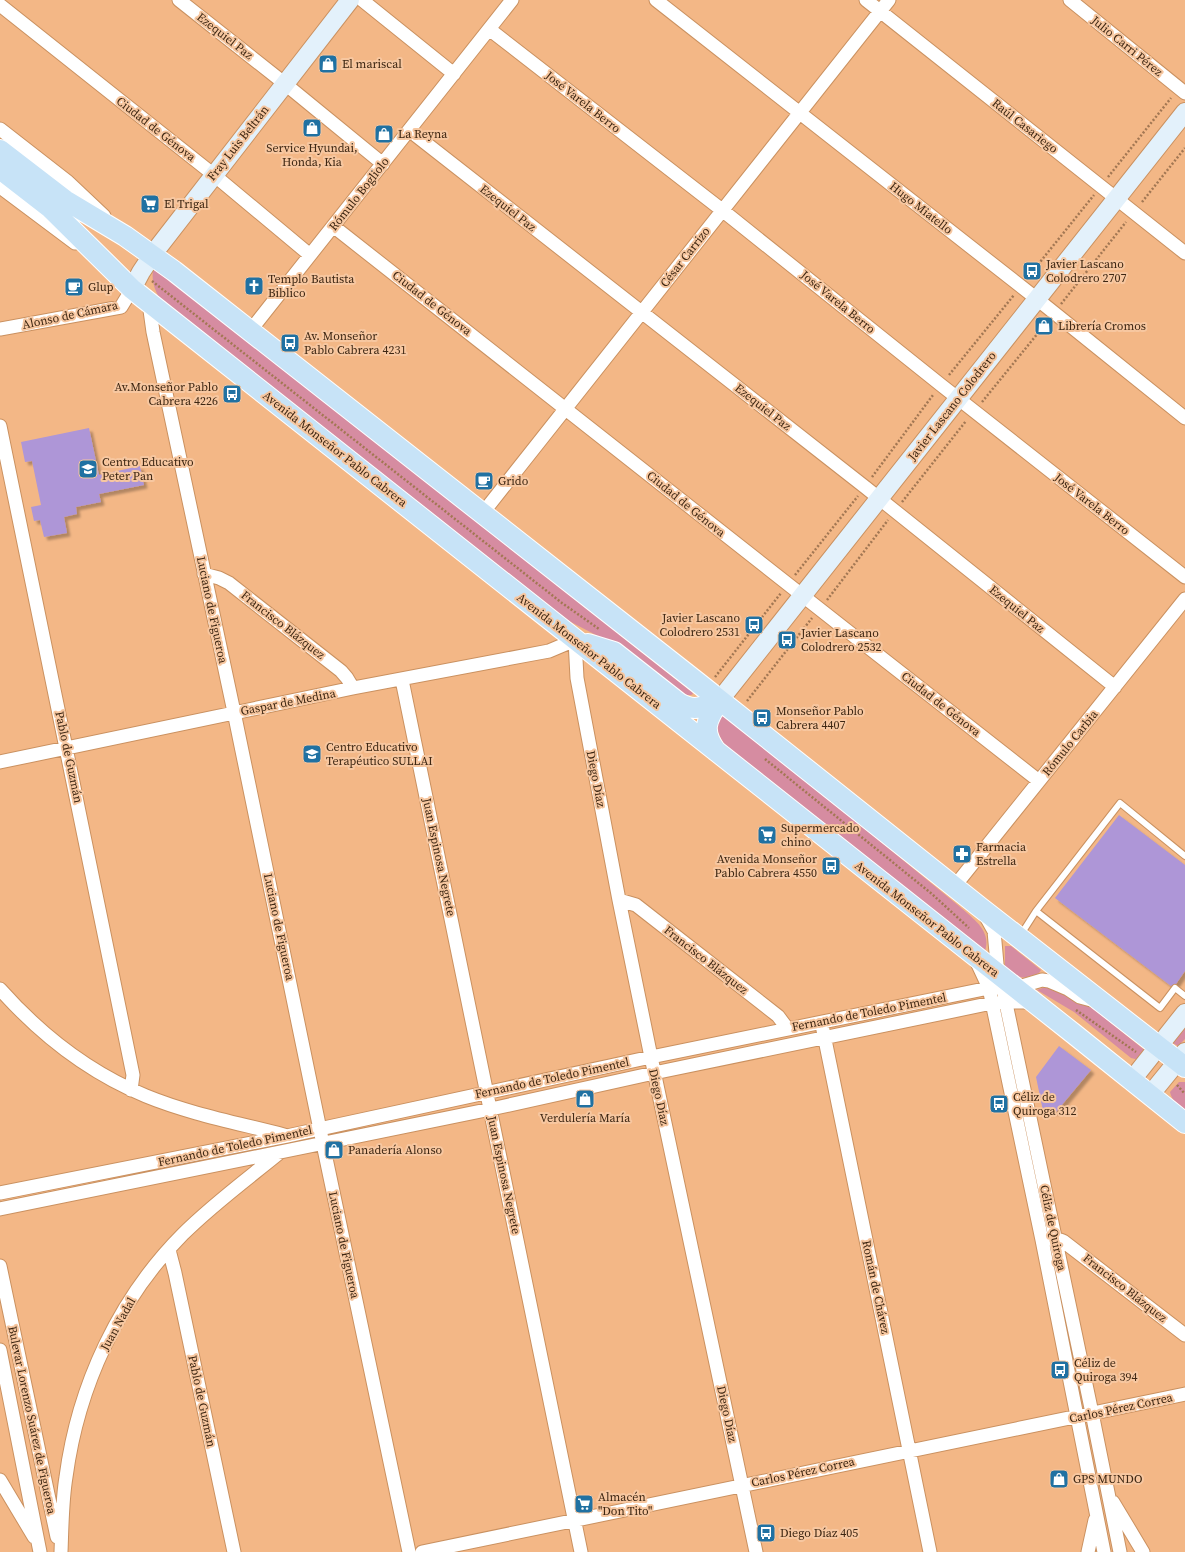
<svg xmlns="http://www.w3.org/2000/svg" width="1185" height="1552" viewBox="0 0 1185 1552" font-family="'Source Serif 4',serif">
<defs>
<filter id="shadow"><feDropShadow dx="3.5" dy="3.5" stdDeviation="1" flood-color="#0004"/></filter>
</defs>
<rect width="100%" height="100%" fill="#f3b786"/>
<path fill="#d68ca1" d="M158,269l534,423 1,2 -2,1h-11l-63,-49 -48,-25 -404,-315c-8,-10 -14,-22 -12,-35z
M718,715h8l233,191c13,12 33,24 26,45l-260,-205c-6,-11 -11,-19 -7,-31z
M1005,946h6l30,24c-2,4 -4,4 -8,5 -16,6 -16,1 -28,-9z
M1045,987h9l41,23 52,42 -8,8 -8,-2 -57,-46 -37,-22z
M1185,1018v21l-7,7 -7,-4z
M1179,1082h6v29c-7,-6 -13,-10 -15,-19z"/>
<path fill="#ae96d7" filter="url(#shadow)" d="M89,428l10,47 41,-9 4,19 -45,9 2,8 -25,5 1,7 -13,3 3,16 -23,4 -4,-17 -6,1 -3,-14 10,-2 -9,-44 -7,1 -4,-20z
M1119,815l66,50v106l-9,13 -5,2 -116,-88z
M1059,1046l32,24 -35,42 -13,-1 -7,-34z"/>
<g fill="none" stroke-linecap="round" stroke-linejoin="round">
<g stroke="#ca9160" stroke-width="8">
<path id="lane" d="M1036,911l84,-108 65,53
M1020,936l16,-25 124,97 15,-20 10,8"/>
</g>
<g stroke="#ca9160" stroke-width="15">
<path id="street" d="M179,0l105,83 99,81
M362,0l92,74
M656,0l381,299 148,119
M866,0l319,253
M1070,0l115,93
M0,5l214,170 96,80
M489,29l233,181 219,175 244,192
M0,129l68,53 36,34
M409,130l456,357 250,200
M0,187l75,56
M333,226c236,185 470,371 706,555
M149,303l4,29 81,380 89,432 86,408
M0,329l121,-22 11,-18
M250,331l262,-331
M0,426l133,649 -2,15
M482,514l407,-514
M204,574l15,4 10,5 112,88 6,7 6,10
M402,680l179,872
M0,762l353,-74 196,-37 26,-11 2,38 42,222 32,157 105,495
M954,887l231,-288
M619,900l17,5 142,111 9,12
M985,915l9,16 4,44
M975,958l14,30 53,252 62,312
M0,989c40,45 90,84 146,107 44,18 92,27 138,39
M1004,994l88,419 28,139
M823,1030l107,522
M0,1193l287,-57 364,-79 338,-69h26l27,-8 7,1 19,8 12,8 15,4
M0,1209l491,-100 163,-36 338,-70 14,-1h28
M1050,1239l5,-1 8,3 122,94
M169,1250l6,23 59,279
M0,1266l57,271
M0,1350l40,202
M0,1480l34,57
M1113,1502l30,50
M61,1552c1,-25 1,-51 5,-75 12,-91 53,-179 117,-243 29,-29 63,-54 95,-80
M422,1552l763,-158
M1088,1552l7,-32"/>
</g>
<g stroke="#ca9160" stroke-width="20">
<path id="secondary" d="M132,289l9,-17 12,-18 197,-254
M719,701l466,-589
M1131,1081l54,-68
M1150,1095l35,-43"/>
</g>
<g stroke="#fff" stroke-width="22">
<path id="primary" d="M0,150l65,50 60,36 49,35 523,411 284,226 204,159
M0,169l49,38 83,82 942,745 111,89
M588,644l26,8 65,51c15,9 24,4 40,-2
M716,751c-15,-20 -10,-31 3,-50"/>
</g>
<path stroke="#a27753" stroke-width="2.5" stroke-dasharray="2 2" stroke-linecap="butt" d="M1108,177l63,-79
M1142,202l43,-54
M1028,277l66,-82
M152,281l410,322 37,26
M1061,304l65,-82
M949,375l65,-80
M982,402l65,-80
M872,477l61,-82
M902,502l64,-81
M795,575l63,-79
M827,600l61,-80
M715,677l66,-84
M747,701l65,-83
M765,759l167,135 37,34
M1076,1010l60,42
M1177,1085l8,9"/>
<use href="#lane" stroke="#fff" stroke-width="6"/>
<use href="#street" stroke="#fff" stroke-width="13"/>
<use href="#secondary" stroke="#e3f1fb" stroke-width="18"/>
<use href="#primary" stroke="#c7e3f7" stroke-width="20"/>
</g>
<defs>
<g id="shop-square" transform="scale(1)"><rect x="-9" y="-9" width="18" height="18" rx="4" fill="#2071a2" stroke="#f7c7a0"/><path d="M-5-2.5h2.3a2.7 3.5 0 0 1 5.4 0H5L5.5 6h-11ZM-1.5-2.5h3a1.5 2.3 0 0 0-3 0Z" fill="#fff"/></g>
<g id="supermarket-square" transform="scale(1)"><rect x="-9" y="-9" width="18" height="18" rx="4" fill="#2071a2" stroke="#f7c7a0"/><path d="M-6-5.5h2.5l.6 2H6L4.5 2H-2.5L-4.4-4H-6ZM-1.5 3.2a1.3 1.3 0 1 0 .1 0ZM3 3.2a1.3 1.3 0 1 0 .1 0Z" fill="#fff"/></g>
<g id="bus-square" transform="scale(1)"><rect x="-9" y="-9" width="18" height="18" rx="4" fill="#2071a2" stroke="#f7c7a0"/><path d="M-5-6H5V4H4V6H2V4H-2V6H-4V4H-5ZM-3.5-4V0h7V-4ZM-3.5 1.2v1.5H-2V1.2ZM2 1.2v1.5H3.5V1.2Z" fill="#fff"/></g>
<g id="church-square" transform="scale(1)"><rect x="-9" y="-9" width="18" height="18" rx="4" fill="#2071a2" stroke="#f7c7a0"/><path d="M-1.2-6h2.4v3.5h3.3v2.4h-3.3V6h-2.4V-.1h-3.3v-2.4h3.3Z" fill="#fff"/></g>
<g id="cafe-square" transform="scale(1)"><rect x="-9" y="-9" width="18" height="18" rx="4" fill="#2071a2" stroke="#f7c7a0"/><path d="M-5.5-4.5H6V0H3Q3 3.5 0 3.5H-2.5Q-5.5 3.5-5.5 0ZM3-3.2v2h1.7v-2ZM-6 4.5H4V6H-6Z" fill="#fff"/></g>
<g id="school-square" transform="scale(1)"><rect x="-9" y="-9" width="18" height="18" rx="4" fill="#2071a2" stroke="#f7c7a0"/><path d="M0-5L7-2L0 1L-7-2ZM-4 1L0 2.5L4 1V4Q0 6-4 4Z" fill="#fff"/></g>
<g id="pharmacy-square" transform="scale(1)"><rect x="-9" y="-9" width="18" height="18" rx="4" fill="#2071a2" stroke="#f7c7a0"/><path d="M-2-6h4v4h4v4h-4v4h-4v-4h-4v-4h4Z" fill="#fff"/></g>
</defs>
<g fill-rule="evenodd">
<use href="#shop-square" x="328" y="64"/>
<use href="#shop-square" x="312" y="128"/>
<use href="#shop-square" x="384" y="134"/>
<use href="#supermarket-square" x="150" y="204"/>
<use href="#bus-square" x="1032" y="271"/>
<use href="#church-square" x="254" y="286"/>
<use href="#cafe-square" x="74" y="287"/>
<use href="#shop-square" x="1044" y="326"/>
<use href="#bus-square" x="290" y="343"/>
<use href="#bus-square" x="232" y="394"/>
<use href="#school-square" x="88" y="469"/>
<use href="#cafe-square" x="484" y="481"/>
<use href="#bus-square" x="754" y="625"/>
<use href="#bus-square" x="787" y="640"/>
<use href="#bus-square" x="762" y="718"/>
<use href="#school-square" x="312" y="754"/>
<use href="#supermarket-square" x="767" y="835"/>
<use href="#pharmacy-square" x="962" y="854"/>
<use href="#bus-square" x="831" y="866"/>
<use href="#shop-square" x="585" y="1099"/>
<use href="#bus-square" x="999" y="1104"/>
<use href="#shop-square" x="334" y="1150"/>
<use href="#bus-square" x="1060" y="1370"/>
<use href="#shop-square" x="1059" y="1479"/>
<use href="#supermarket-square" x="584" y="1504"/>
<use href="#bus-square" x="766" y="1533"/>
</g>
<g text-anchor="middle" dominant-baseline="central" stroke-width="4" stroke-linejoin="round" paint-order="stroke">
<g font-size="12" fill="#3d2612" stroke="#f7c7a0">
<text transform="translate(225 36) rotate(38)">Ezequiel Paz</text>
<text transform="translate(1127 46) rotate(39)">Julio Carri Pérez</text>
<text transform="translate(583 102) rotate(38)">José Varela Berro</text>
<text transform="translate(1025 126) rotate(38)">Raúl Casariego</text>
<text transform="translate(156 129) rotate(38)">Ciudad de Génova</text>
<text transform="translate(238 143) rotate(-52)">Fray Luis Beltrán</text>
<text transform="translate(359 194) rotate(-52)">Rómulo Bogliolo</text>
<text transform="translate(508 208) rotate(38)">Ezequiel Paz</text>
<text transform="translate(921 208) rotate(38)">Hugo Miatello</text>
<text transform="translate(685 257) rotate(-52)">César Carrizo</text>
<text transform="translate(838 302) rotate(39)">José Varela Berro</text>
<text transform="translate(432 303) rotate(38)">Ciudad de Génova</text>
<text transform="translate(70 315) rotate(-12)">Alonso de Cámara</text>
<text transform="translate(952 406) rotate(-52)">Javier Lascano Colodrero</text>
<text transform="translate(763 407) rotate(38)">Ezequiel Paz</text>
<text transform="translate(335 449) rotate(38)">Avenida Monseñor Pablo Cabrera</text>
<text transform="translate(686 504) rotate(39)">Ciudad de Génova</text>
<text transform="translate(1092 504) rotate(38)">José Varela Berro</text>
<text transform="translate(1017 609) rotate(39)">Ezequiel Paz</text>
<text transform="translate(212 610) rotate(78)">Luciano de Figueroa</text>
<text transform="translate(283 625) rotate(38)">Francisco Blázquez</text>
<text transform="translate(589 651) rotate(38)">Avenida Monseñor Pablo Cabrera</text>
<text transform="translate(288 702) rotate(-11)">Gaspar de Medina</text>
<text transform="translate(941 704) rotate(38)">Ciudad de Génova</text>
<text transform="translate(1070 743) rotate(-51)">Rómulo Carbia</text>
<text transform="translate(69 757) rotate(78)">Pablo de Guzmán</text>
<text transform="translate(596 779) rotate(79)">Diego Díaz</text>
<text transform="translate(439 857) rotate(78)">Juan Espinosa Negrete</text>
<text transform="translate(927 919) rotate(38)">Avenida Monseñor Pablo Cabrera</text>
<text transform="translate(279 927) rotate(78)">Luciano de Figueroa</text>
<text transform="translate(706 960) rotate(38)">Francisco Blázquez</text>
<text transform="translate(869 1012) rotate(-11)">Fernando de Toledo Pimentel</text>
<text transform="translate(552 1078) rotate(-12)">Fernando de Toledo Pimentel</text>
<text transform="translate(659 1097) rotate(78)">Diego Díaz</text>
<text transform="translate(235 1146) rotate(-12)">Fernando de Toledo Pimentel</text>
<text transform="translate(504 1175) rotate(78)">Juan Espinosa Negrete</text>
<text transform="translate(1053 1228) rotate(78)">Céliz de Quiroga</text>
<text transform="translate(344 1245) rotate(78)">Luciano de Figueroa</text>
<text transform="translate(876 1287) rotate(78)">Román de Chávez</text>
<text transform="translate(1125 1288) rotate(38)">Francisco Blázquez</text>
<text transform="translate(118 1324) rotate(-61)">Juan Nadal</text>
<text transform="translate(202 1401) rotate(78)">Pablo de Guzmán</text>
<text transform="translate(1121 1408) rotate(-12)">Carlos Pérez Correa</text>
<text transform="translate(727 1414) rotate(78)">Diego Díaz</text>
<text transform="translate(32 1420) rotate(78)">Bulevar Lorenzo Suárez de Figueroa</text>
<text transform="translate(803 1472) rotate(-12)">Carlos Pérez Correa</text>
</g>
<g font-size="12" fill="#3d2612" stroke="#f7c7a0" text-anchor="start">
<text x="342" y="64">El mariscal</text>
<text x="398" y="134">La Reyna</text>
<text x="312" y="148" text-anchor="middle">Service Hyundai,<tspan x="312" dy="14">Honda, Kia</tspan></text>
<text x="164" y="204">El Trigal</text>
<text x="1046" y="264">Javier Lascano<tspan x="1046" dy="14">Colodrero 2707</tspan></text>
<text x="268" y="279">Templo Bautista<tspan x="268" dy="14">Biblico</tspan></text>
<text x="88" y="287">Glup</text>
<text x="1058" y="326">Librería Cromos</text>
<text x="304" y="336">Av. Monseñor<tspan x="304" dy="14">Pablo Cabrera 4231</tspan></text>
<text x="218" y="387" text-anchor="end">Av.Monseñor Pablo<tspan x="218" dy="14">Cabrera 4226</tspan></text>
<text x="102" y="462">Centro Educativo<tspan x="102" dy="14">Peter Pan</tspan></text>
<text x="498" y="481">Grido</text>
<text x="740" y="618" text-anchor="end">Javier Lascano<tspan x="740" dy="14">Colodrero 2531</tspan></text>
<text x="801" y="633">Javier Lascano<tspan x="801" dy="14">Colodrero 2532</tspan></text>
<text x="776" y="711">Monseñor Pablo<tspan x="776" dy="14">Cabrera 4407</tspan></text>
<text x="326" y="747">Centro Educativo<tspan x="326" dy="14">Terapéutico SULLAI</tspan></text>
<text x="781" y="828">Supermercado<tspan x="781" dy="14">chino</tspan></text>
<text x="976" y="847">Farmacia<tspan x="976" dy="14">Estrella</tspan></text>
<text x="817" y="859" text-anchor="end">Avenida Monseñor<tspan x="817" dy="14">Pablo Cabrera 4550</tspan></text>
<text x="1013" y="1097">Céliz de<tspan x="1013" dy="14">Quiroga 312</tspan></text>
<text x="585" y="1118" text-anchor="middle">Verdulería María</text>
<text x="348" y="1150">Panadería Alonso</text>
<text x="1074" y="1363">Céliz de<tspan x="1074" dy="14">Quiroga 394</tspan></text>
<text x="1073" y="1479">GPS MUNDO</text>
<text x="598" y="1497">Almacén<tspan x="598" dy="14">"Don Tito"</tspan></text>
<text x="780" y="1533">Diego Díaz 405</text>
</g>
</g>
</svg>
